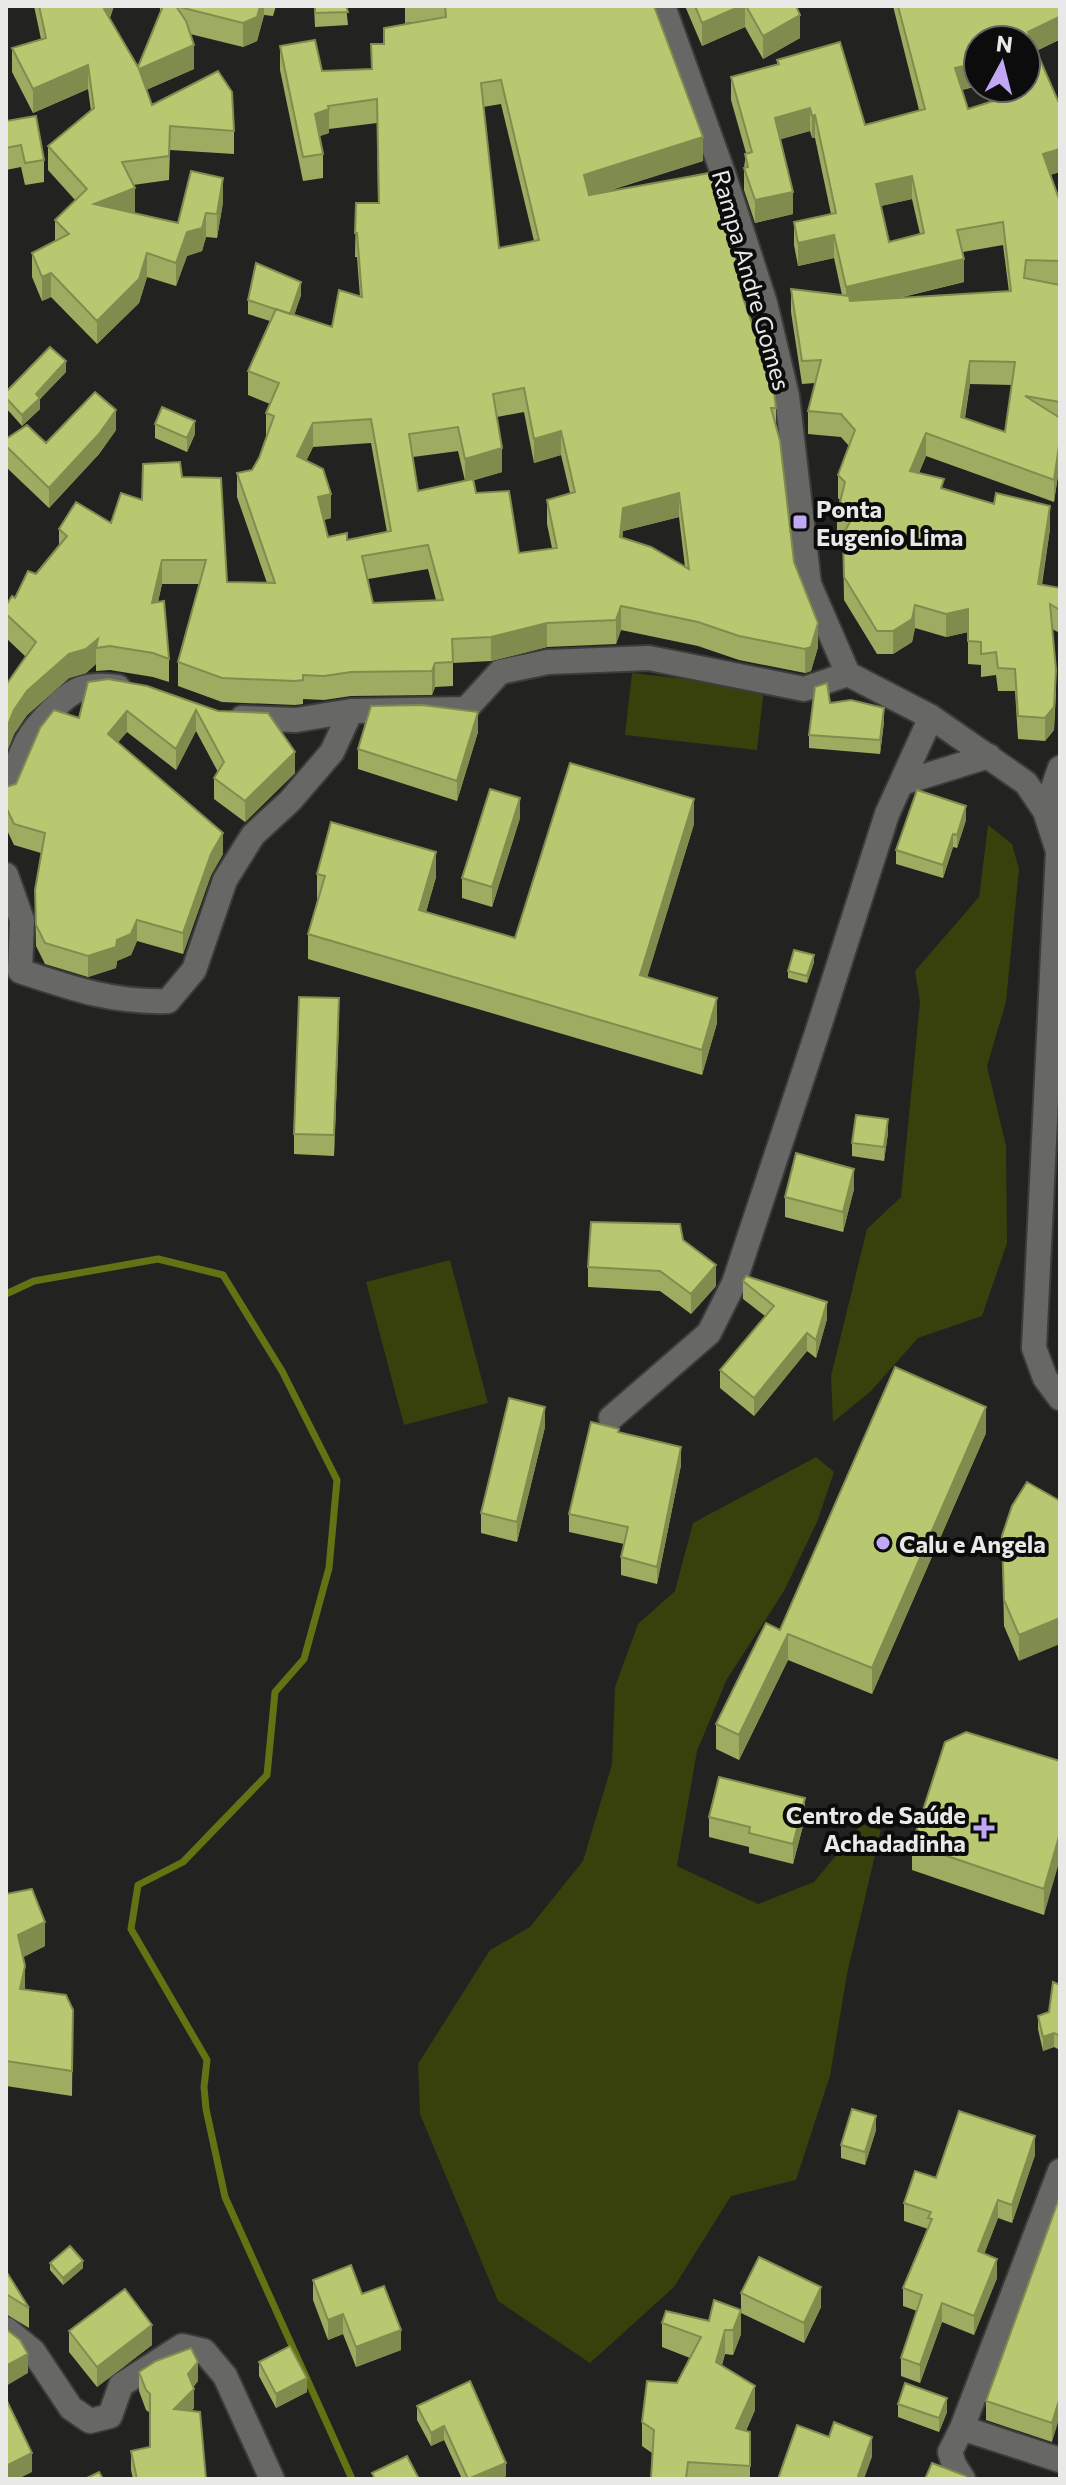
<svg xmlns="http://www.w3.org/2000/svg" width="1066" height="2485" viewBox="0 0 1066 2485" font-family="Commissioner,sans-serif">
<rect width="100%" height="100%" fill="#222220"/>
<path fill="#38400c" d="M632,673l132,15 -7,62 -132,-15z
M988,825l24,19 7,25 -13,133 -19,64 19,80 1,97 -25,73 -64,22 -47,53 -38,31 -2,-46 36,-147 34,-32 19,-195 -5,-31 64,-74z
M450,1260l38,143 -84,22 -38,-143z
M816,1457l18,15 -17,50 -33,69 -57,88 -30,72 -20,115 81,38 56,-22 48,-58 19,6 -34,144 -17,102 -34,104 -65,16 -57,91 -84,76 -92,-62 -78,-187 -2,-50 72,-114 40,-23 53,-66 29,-97 3,-77 23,-63 37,-33 18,-68z"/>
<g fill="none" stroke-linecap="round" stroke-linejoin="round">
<path stroke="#657213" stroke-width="7" d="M6,1294l28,-13 124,-22 65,16 59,96 55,109 -8,88 -25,91 -29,33 -8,83 -84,87 -45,23 -7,44 76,131 -3,27 2,22 19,88 127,282"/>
<g stroke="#3c3d3b" stroke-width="28">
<path id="minor" d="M663,6l60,167 42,130 22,93 22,188 39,90 83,43 95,66 19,28 13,40 -24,497 11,30 15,20
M242,718l54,2 55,-9 115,-2 34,-37 48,-10 101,-4 155,31 44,-15
M902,783l87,-27
M6,794c7,-17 12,-36 21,-53 8,-15 37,-46 53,-52 11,-4 27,-4 38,-2
M1045,811l15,-43
M6,875l16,45 -2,51c51,17 93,32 148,30l26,-31 31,-90 28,-45 37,-34 42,-49 19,-41
M611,1418l98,-85 25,-50 82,-247 71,-222 44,-97
M6,2329l27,22 38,57 19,13 20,-5 11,-31 61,-39 22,5 21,25 47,103
M962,2428l98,32
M963,2479l-9,-14 -4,-13 12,-24 98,-257"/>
</g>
<use href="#minor" stroke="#676765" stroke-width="24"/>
</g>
<path fill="#9dac60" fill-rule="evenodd" d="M34,6h80l-4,12 28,49 22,-54v-7h116l-3,10 -9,-1 -7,26 -14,6 -53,-13 4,35 -48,21 6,15 82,26v23l-64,-4 -1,30 -36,5 2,27 -3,1 46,10 45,-21 -6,36 -11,-1 -4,14 -15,5 -11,30 -29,-9 -8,26 -42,41 -46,-47 -9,4 -10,-24v-24l23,-12v-21l20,-20 -27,-30v-24l43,-35 -3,-22 -55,24 -21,-41v-24l29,-9z
M314,6h32l2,19 -33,2z
M405,6h249l49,155 -101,32 125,28 18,74v8l31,105v19l18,135 24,85 -7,24 -6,2 -66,-13 -41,-14 -77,-16 -5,14 -69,3 -56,14 -38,2v23l-18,1 -3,8 -81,1 -27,4 -21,-1v5l-8,1 -73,-3 -44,-16v-24l21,-78h-37l-4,18 11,57v23l-16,-5 -43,-7 -14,1v-7l-10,9 -17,5 -42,37 -13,19 -8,20v-69l20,-28 -20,-19v-32l9,-8 44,-53v-16l52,-6 31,-23 40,-23 45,105 40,1 -30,-86v-24l15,-3 7,-12 7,-20v-25l4,-9 -22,-9v-24l22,-50 -22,-7v-14l53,-5 -7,20 38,12 28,-30 -3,-40h-2l1,-54h22l-1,-80 -48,6v4l-10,3 4,18v24l-20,3 -23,-111v-24l42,25 49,-2v-25h13v-16l30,-6 -9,1zM501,104l33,137 -35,7 -16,-141zM524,412l10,51 27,-8 9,38 -23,7v24l5,24 -33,5 -43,-60 -2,-13 28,-8 -5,-55zM371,443l16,89 -40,8 -19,-3 -4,-17 7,-2 -25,-57 7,-14zM458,451l7,30 -47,10 -5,-34zM679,517l6,50 -63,-29 1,-7zM428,569l8,31 -63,3 -5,-24z
M685,6h111l4,32 -37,21 -18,-32 -43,19z
M893,6h167v35l-1,-1 -23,11 22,50 2,-1v72l-10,3 10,27v82h-7l7,1v177l-6,40 -128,-46 -7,17 25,16 106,40 -8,56 18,3v45l-8,-4 4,64 -2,37 -9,11 -27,-2 -3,-48h-17l-2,-16 -15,2v-12l-13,-1v-32l-22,5 -31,-9 -3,14 -19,12h-16l-33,-54 -1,-60 -6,-3v-23l4,-13 -3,-3v-23l11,-29 -8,-9 -33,-3v-23l7,-28 -13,1 -11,-72v-23l51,6 -8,-37 -36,8 -4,-21v-23l37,-8 -16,-76h-3l-2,-7 -30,8 13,75 -38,9 -11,-33v-22l2,-15 -15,-53v-23l46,-13v-4l88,65 54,-15zM978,40l48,48h-32l4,11 -30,10 -6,-19 16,-4zM912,199l8,35 -31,8 -8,-36zM1003,245l6,47 -114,7 69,-17 -1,-30zM970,384l42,1 -7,47 -40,-14z
M6,121l38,39v22l-19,3 -4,-18 -15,3z
M66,372l-26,27v10l-18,17 -16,-18v-16z
M155,424l40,10 -8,18 -32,-14z
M116,430l-17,24 -50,54 -43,-41v-28l40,4z
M88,682l130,29 77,62 -50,49 -31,-23v-21l4,-6 -22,-41 -20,39 -49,-38 -9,10 105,112 -12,21 -28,79 -46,-13 -6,14 -14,6 -1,7 -28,9 -43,-13 -9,-18 -1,-56 6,-37 -27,-8 -8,-17v-41l10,-3 63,-66z
M884,722l-4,32 -71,-6v-13z
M478,732l-21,69 -99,-32v-20z
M520,818l-28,89 -30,-9v-20z
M966,820l-9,28 -4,-1 -10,31 -47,-14v-14z
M694,824l-47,153 70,46 -15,52 -394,-116v-25l10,-35h-1v-25l119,3 -10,35 89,26z
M814,962l-7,21 -19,-5v-7z
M339,1018l-5,138 -40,-2v-20z
M888,1133l-4,28 -32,-5v-13z
M854,1189l-11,43 -58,-15v-20z
M683,1240l33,46 -25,28 -31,-23 -72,-4v-20z
M743,1281l84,38 -11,39 -9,-7 -53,65 -34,-28v-18l45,-54 -22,-17z
M545,1427l-28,115 -36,-9v-20z
M619,1432l62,33 -24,119 -36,-9v-18l3,-13 -55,-12v-18z
M986,1433l-114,261 -84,-34 -49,100 -23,-11v-25l64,-94z
M1060,1502l-41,159 -15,-35 -2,-90z
M1060,1761l-16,154 -132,-45v-26z
M709,1817l96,1 -12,46 -44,-11v-6l-40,-10z
M6,1894l39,52 -22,11 2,33 48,20 -1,86 -66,-10z
M1060,1985v65l-6,-3 -11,4 -5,-22v-13l11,-4z
M876,2130l-11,35 -24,-7v-13z
M1035,2155l-23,68 -14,-5 -14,36 13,24 -23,57 -32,-13 -22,61 -19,-7v-18l16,-47 -14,-5v-18l25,-59 -24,-8v-18l32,-25z
M1060,2196l-8,246 -66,-22v-19z
M50,2263l33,5 -20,17 -13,-15z
M6,2271l23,37v20l-23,-14z
M313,2280l49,14 39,56 -45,17 -13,-33 -15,6 -15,-40z
M741,2293l80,14 -17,36 -63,-30v21l-8,21 -8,-1 -3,11 33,45 -9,21 4,1v47h-99l1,-26 -10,-7v-24l35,-39 13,-25 -28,-11v-24l47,-2 32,-11z
M69,2331l83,14 -55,42 -28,-35z
M259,2362l48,30 -31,16 -17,-32z
M139,2372l59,9 -5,6 1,21 -3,3 15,68h-73l-2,-9v-19l19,-4v-34l-4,-3 -7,-19z
M898,2404l49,8 -8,20 -41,-15z
M417,2406l89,70 -6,3h-38l-18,-39 -13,6 -14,-26z"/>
<path fill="#808c4e" d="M105,6h9l-10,26v-23z
M260,6h4v9l-7,26 -14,6v-24z
M741,6h4v21l-43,19v-23z
M800,15v23l-37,21v-23z
M1059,17v23l-31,15v-23z
M194,45v24l-55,24v-24z
M978,63v23l-23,5v-23z
M88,65v24l-55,24v-24z
M810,108v23l-35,10v-23z
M329,109v24l-14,5v-24z
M815,115v23h-3v-22z
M703,137v24l-119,37v-23z
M1060,149v23l-17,5v-23z
M912,176v23l-36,8v-23z
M223,178v24l-6,36v-24z
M135,188v24l-41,16v-24z
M793,192v22l-38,9v-23z
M206,213v24l-4,14 -15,5 -11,30v-23l11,-31z
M834,235v23l-36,8v-23z
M147,253v24l-8,26 -42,41v-23z
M964,259v23l-118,28v-23z
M51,273v24l-9,4v-24z
M301,282v13l-11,33v-14z
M66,361v11l-26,27v10l-18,17v-11l14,-21z
M970,361v23l-9,55v-22z
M116,410v20l-17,24 -50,54v-20z
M195,421v13l-8,18v-14z
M313,423v24l-16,33v-24z
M561,431v24l-27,8v-24z
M926,433v23l-16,37v-22z
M1060,439v23l-6,40v-22z
M502,448v24l-37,11v-24z
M679,493v24l-56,14 -3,30v-24l3,-29z
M331,494v24l-13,3v-24z
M1050,506v23l-12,78v-23z
M162,560v24l-10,43v-24z
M915,605v23l-3,14 -19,12v-23z
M621,606v24l-5,14v-24z
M968,609v23l-22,5v-23z
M547,623v24l-56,14v-24z
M818,623v24l-7,24 -6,2v-24z
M98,639l-2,9v16l-10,9 -17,5 -42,37 -13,19 -8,20v-24l8,-20 13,-19 42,-37z
M435,663v24l-3,8v-24z
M1056,670l-2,60 -9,11v-23z
M884,708v14l-4,32v-14z
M196,710v21l-20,39v-21z
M127,711v21l-19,22v-20z
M478,712v20l-21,69v-20z
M295,752v21l-50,49v-21z
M520,798v20l-28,89v-20z
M694,799v25l-54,177v-26z
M966,806v14l-9,28v-13z
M223,833v21l-12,21 -28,79v-21l28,-79z
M953,834v13l-10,31v-13z
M436,852v25l-17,59v-26z
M137,920v21l-6,14 -14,6 -1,7 -28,9v-21l29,-16z
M814,955v7l-7,21v-7z
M339,998v20l-5,138v-21z
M717,998v25l-15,52v-25z
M888,1119v14l-4,28v-14z
M854,1169v20l-11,43v-20z
M716,1265v21l-25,28v-20z
M827,1302v17l-11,39v-18z
M807,1333v18l-53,65v-18z
M545,1407v20l-28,115v-20z
M986,1407v26l-114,261v-26z
M681,1447v18l-24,119v-17z
M1060,1618v26l-41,17v-26z
M788,1634v26l-49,100v-25z
M805,1798v20l-12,46v-20z
M1060,1833v26l-16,56v-26z
M45,1922v24l-27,14v-25z
M25,1966v25l-5,-2z
M1054,2033v14l-11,4v-14z
M876,2116v14l-11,35v-13z
M1035,2136v19l-23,68v-18z
M998,2200v18l-20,52v-19z
M997,2259v19l-23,57v-19z
M83,2261v7l-20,17v-7z
M821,2287v20l-17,36v-20z
M942,2303v19l-22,61v-18z
M741,2310v24l-8,21v-25z
M343,2314v20l-15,6v-20z
M152,2325v20l-55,42v-20z
M401,2330v20l-45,17v-20z
M725,2330v24l-9,32v-24z
M28,2354v19l-22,13v-20z
M198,2362v19l-10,13v-20z
M307,2378v14l-31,16v-14z
M755,2386v24l-19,42v-24z
M194,2389v19l-20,20v-19z
M1060,2397v19l-8,26v-19z
M947,2398v14l-8,20v-14z
M444,2426v14l-13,6v-13z
M872,2437v20l-8,22h-7z
M32,2453v19l-14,7h-12v-13z
M506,2463v13l-6,3h-30z"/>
<path fill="#b7c870" stroke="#808c4e" stroke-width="2" fill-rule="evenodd" d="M39,6h66l-1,3 34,58 25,-61h97l-3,11 -14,6 -67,-17 10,15 8,24 -55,24 13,36 66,-34 14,21 2,39 -64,-5 -1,30 -47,6 13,26 -41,16 84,19 13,-52 32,7 -6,36 -11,-1 -4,15 -15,4 -11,31 -29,-10 -8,26 -42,42 -46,-48 -9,4 -10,-24 37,-19 -14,-14 32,-31 -39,-43 46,-38 -6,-43 -55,24 -21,-41 34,-10z
M315,6h31l2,6 -33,1z
M445,6h209l49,131 -119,38 5,20 126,-23 11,34 1,15 18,74h-3l31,87 3,26h-5l9,33 14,121 24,61 -7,24 -6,2 -66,-13 -41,-14 -77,-16 -5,14 -69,3 -56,14 -39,2 1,23 -18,1 -3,8 -81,1 -27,4 -21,-1v5l-8,1 -73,-3 -44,-16 28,-102h-44l-10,43 12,-2 5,58 -16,-6 -43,-7 -14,2 2,-9 -12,10 -17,5 -42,37 -13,19 -8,20v-45l30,-43 -30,-28v-8l6,-10 3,2 13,-27 8,3 31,-38 -8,-7 17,-27 35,21 10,-30 21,7 1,-36 37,-2 2,15 39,1 6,104 48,1 -38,-110 15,-3 7,-12 15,-42 -8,-3 13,-30 -31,-12 28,-62 56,18 7,-37 23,7 -5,-64h-2l1,-30h23l-2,-104 -49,7 1,3 -14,5 8,40 -20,3 -23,-111 35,-6 7,31 50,-2 -1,-25h13v-16l62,-11zM501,80l38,160 -40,8 -18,-165zM524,388l10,51 27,-8 14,61 -28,8 10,48 -38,5 -10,-62 -33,2 -3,-14 -55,12 -9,-57 49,-7 7,32 37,-11 -9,-54zM371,419l20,112 -44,9v-7l-19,4 -10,-40 13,-3 -8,-25 -26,-13 16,-33zM679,493l10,76 -38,-22 -31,-10 3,-29zM428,545l15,55 -70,3 -11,-47z
M695,6h46l-39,17z
M746,6h50l4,9 -37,21z
M898,6h162v12l-1,-1 -31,15 30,69 2,-1v49l-17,5 17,48v59l-34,-1 -2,18 36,7v117l-35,-6 35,22v21l-6,41 -128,-47 -16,38 34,8 -3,9 53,16 2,-11 54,13 -12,78 22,4v22l-10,-6 6,66 -2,37 -9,11 -27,-2 -3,-47 -17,-1 -2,-16 -15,2v-12l-13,-1v-32l-22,5 -31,-9 -3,14 -19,12h-16l-33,-54 -1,-42 8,-15 -14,-6 8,-32 -7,-7 17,-45 -14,-16 -33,-3 13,-51 -19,1 -11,-72 58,7 1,5 161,-10 -8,-69 -46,8 7,29 -118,28 -12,-52 -36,8 -4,-21 42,-9 -21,-98 -3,1 -2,-8 -35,10 18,74 -38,8 -11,-32 4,-1 -3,-13 7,-2 -21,-75 48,-13 -2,-4 63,-18 25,83 60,-16zM978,40h48v48h-23l3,9 -38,12 -13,-41 23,-5zM912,176l12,57 -35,9 -13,-58zM970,361l45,1 -10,70 -44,-15z
M36,116l8,44 -19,3 -4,-18 -15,3v-27z
M256,263l45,19 -11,32 -42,-14z
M50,347l16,14 -30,33 4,4 -18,17 -16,-17v-6z
M95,392l21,18 -17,24 -50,54 -43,-42v-7l21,-14 19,18z
M162,407l33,14 -8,17 -32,-14z
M108,679l39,7 71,25 50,2 27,39 -50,49 -31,-23 10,-16 -28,-52 -20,39 -49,-38 -19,23 115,99 -12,21 -28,79 -46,-13 -6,14 -14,6 -1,7 -28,9 -43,-13 -9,-18 -1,-35 10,-57 -31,-9 -8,-17v-20l10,-3 24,-56 14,-18 25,8 9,-36z
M827,683l3,20 21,-3 33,8 -4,32 -71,-5 6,-48z
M422,705l56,7 -21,69 -99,-32 13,-43z
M570,763l124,36 -54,176 77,23 -15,52 -394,-116 17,-58 -8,-2 14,-52 105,30 -17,58 96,28z
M490,789l30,9 -28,89 -30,-9z
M917,790l49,16 -9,29 -4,-1 -10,31 -47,-15z
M794,950l20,5 -7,21 -19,-5z
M299,997l40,1 -5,137 -40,-1z
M856,1115l32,4 -4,28 -32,-4z
M796,1153l58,16 -11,43 -58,-15z
M591,1222l89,2 3,16 33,25 -25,29 -31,-23 -72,-4z
M746,1276l81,26 -11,38 -9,-7 -53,65 -34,-28 54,-64 -31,-25z
M895,1367l91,40 -114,261 -84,-34 -49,101 -23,-11 50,-101 14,7z
M509,1398l36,9 -28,115 -36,-9z
M591,1422l28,7 -1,3 63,15 -24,120 -36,-10 7,-30 -59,-13z
M1027,1482l33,19v117l-41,17 -15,-35 -2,-64 10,-30z
M966,1732l94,29v72l-16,56 -132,-45 33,-102z
M719,1777l86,21 -12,46 -44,-11 1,-6 -41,-10z
M32,1889l13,33 -27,13 7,31 -5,23 46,6 7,15 -1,61 -66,-10v-167z
M1053,1982l7,3v51l-6,-3 -11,4 -5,-21 11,-4z
M852,2109l24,7 -11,36 -24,-7z
M959,2111l76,25 -23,69 -14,-5 -20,51 19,8 -23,57 -32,-13 -22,62 -19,-7 21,-63 -19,-7 29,-69 -4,-1 3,-6 -27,-9 11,-32 21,7z
M1060,2196v201l-8,26 -66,-22z
M70,2246l13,15 -20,17 -13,-15z
M759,2257l62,30 -17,36 -63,-30z
M351,2265l11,29 22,-8 17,44 -45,17 -13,-33 -15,6 -15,-40z
M6,2271l23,37 -23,-14z
M125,2289l27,36 -55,42 -28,-36z
M714,2300l27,10 -8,20h-8l-9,32 39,24 -19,42 14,4v34l-62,-4 -2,17h-35l3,-49 -12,-8 5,-41 30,2 24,-46 -39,-14 4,-12 43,10z
M6,2329l14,11 8,14 -22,12z
M290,2346l17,32 -31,16 -17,-32z
M191,2348l7,14 -10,12 6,15 -20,20 26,3 6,67h-69l-6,-28 19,-4v-53l-4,-4 -7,-18 17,-11z
M470,2381l36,82 -38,16 -24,-53 -13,7 -14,-27z
M905,2383l42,15 -8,20 -41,-14z
M6,2399l26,54 -26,13z
M834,2422l38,15 -15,42h-79l19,-54 32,12z
M407,2456l12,23h-44l-3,-6z
M932,2463l34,13 -1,3h-40z
M99,2472l4,7h-18z"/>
<g fill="#c0a8f4" stroke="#0b0c0b" stroke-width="3">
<rect x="792" y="514" width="16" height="16" rx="4"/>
<circle cx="883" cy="1543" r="8"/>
<path d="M980 1816h8v8h8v8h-8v8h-8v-8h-8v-8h8z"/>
</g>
<g text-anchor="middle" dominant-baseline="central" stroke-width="8" stroke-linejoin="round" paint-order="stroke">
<g font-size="24" fill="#e9e9e7" stroke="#0b0c0b">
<text transform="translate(752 280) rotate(74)">Rampa Andre Gomes</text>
</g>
<g font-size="24" font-weight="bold" fill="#e9e9e7" stroke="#0b0c0b" text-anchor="start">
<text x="816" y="508">Ponta<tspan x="816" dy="28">Eugenio Lima</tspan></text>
<text x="899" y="1543">Calu e Angela</text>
<text x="966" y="1814" text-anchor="end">Centro de Saúde<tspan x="966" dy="28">Achadadinha</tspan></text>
</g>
</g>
<rect width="1066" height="2485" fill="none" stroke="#e9e9e7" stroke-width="16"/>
<g transform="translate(1002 64) rotate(7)"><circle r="38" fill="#0b0c0b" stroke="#646463" stroke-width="2"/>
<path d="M0-6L14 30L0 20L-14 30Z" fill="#c0a8f4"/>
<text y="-12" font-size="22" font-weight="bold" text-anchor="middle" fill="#e9e9e7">N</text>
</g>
</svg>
